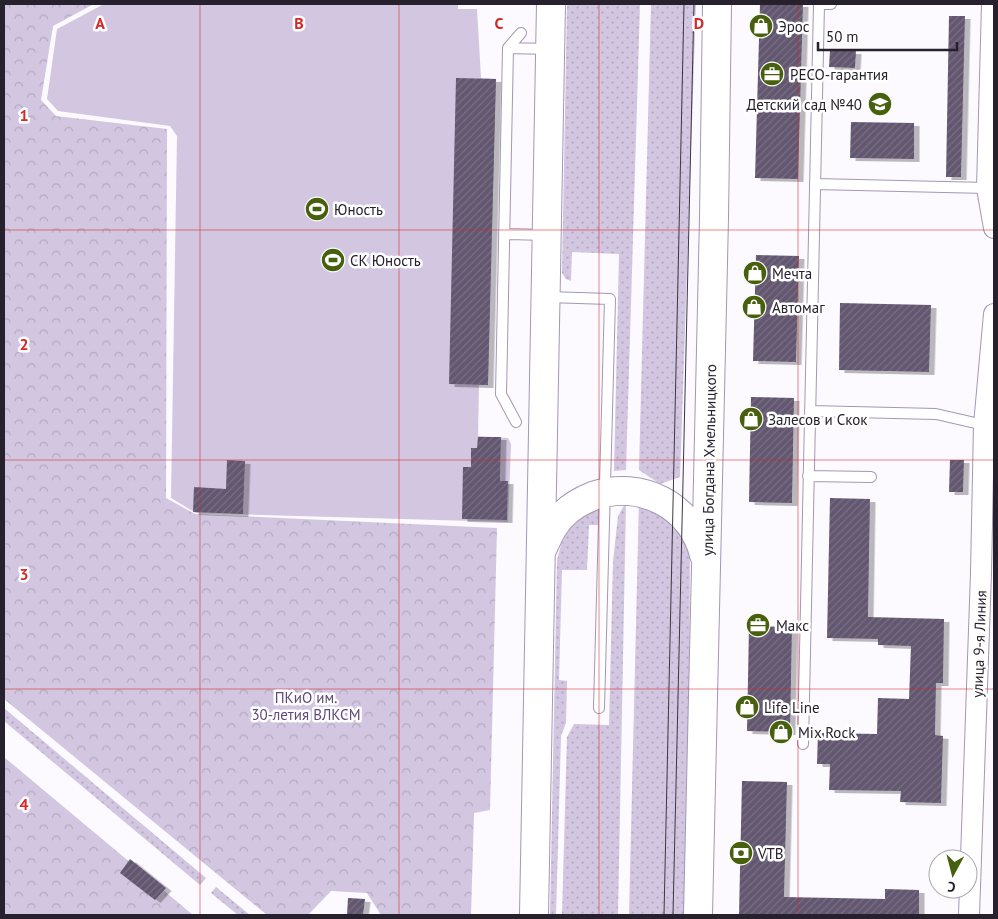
<svg xmlns="http://www.w3.org/2000/svg" width="998" height="919" viewBox="0 0 998 919" font-family="'PT Sans',sans-serif">
<defs>
<pattern id="grass-dots" width="8" height="8" patternUnits="userSpaceOnUse" patternTransform="scale(1.25)"><rect width="8" height="8" fill="#d2c6e0"/><path d="M2 2h.1M6 6h.1" fill="none" stroke="#b4aac0" stroke-width="1.8" stroke-linecap="round"/></pattern>
<pattern id="park-crowns" width="20" height="18" patternUnits="userSpaceOnUse" patternTransform="scale(1.25)"><rect width="20" height="18" fill="#d2c6e0"/><path d="M2 6a3 3 0 1 1 6 0M12 15a3 3 0 1 1 6 0" fill="none" stroke="#b4aac0"/></pattern>
<pattern id="building-hatch" width="6" height="6" patternUnits="userSpaceOnUse" patternTransform="scale(1.25)"><rect width="6" height="6" fill="#62566f"/><path d="M-1 1l2-2M0 6l6-6M5 7l2-2" fill="none" stroke="#797083"/></pattern>
<filter id="shadow"><feDropShadow dx="5.5" dy="3" stdDeviation="0" flood-color="#0004"/></filter>
</defs>
<rect width="100%" height="100%" fill="#fcf9ff"/>
<path fill="url(#grass-dots)" d="M567,4h73l-14,466 -12,1 5,-217 -47,-2 -1,29 -5,-2 -4,-6z
M651,4h45l-16,473 -20,7 -21,-14z
M639,500l28,12 23,28 -2,375h-59z
M626,502l-8,413h-56l5,-178 7,-13 35,1 4,-163 5,-46z
M601,505l-1,20h-11l-2,45h-25l-3,110 8,1 -1,42 -5,13 -5,179h-6l7,-355 4,-15 12,-24z
M4,708l202,170 -6,7 -196,-164z
M216,887l34,28h-12l-27,-22z"/>
<path fill="url(#park-crowns)" d="M4,4h90l-41,22 -12,74 15,16 111,13 -1,369 29,16 302,14 -7,282 -16,3 -3,102h-90l-14,-22 -36,-2 -23,24h-41l-263,-216z
M4,757l189,158h-189z"/>
<path fill="#d2c6e0" d="M104,4h354v5h19l4,69 15,1 -8,306h-9l-1,51 30,2 3,6 -3,78 -312,-9 -25,-15 6,-362 -7,-10 -112,-15 -11,-12 10,-70z"/>
<path fill="url(#building-hatch)" filter="url(#shadow)" d="M760,4h43l-5,175 -43,-1z
M949,16h16l-4,161h-15z
M830,51h26l-1,17 -26,-1z
M456,78l40,1 -8,306 -39,-1z
M851,122l63,1v36l-64,-1z
M756,255l43,1 -3,106 -43,-1z
M840,303l91,2 -2,67 -90,-2z
M751,397l43,1 -2,105 -43,-1z
M478,437h23l-1,44h8l-1,39 -45,-1 1,-52h8v-19h6z
M227,460l18,1 -2,53 -50,-2 1,-25 32,2z
M950,460h14l-1,32h-14z
M830,498l40,1 -2,118 76,2 -1,64h-7l-1,52 8,1 -2,67 -41,-1 1,-11 -72,-1 1,-26h-13l1,-31 59,1 1,-36 31,1 2,-53 -33,-1v-6l-51,-1z
M749,626l43,1 -2,105 -43,-1z
M742,781l45,1 -3,115 101,2v-10l34,1v25h-180z
M130,859l36,29 -11,12 -35,-27z
M348,898l17,1 -2,16h-16z"/>
<g fill="none" stroke-linecap="round" stroke-linejoin="round">
<g stroke="#a497b3" stroke-width="12">
<path id="service" d="M823,4h8
M508,48l42,1
M815,184l172,4
M504,234l42,1
M547,297l63,2 -11,409
M810,411l126,3 48,11
M516,422l-15,-28 7,-346 13,-15
M808,476l63,1
M803,744l16,-740"/>
</g>
<g stroke="#a497b3" stroke-width="22">
<path id="minor" d="M992,4l-5,184 7,40
M969,915l12,-342 3,-148 10,-111"/>
</g>
<g stroke="#a497b3" stroke-width="30">
<path id="primary" d="M542,550c6,-13 11,-26 22,-36 8,-8 19,-14 29,-18 48,-17 99,10 111,59
M534,915l17,-911
M698,915l16,-697 3,-214"/>
</g>
<use href="#service" stroke="#fff" stroke-width="10"/>
<use href="#minor" stroke="#fff" stroke-width="20"/>
<use href="#primary" stroke="#fff" stroke-width="28"/>
<path stroke="#3c3742" stroke-width="1" d="M664,915l20,-911
M673,915l21,-911"/>
</g>
<path fill="none" stroke="#d62828" stroke-width="1" stroke-opacity="0.55" d="M200,4v911M399,4v911M599,4v911M798,4v911M4,230h990M4,460h990M4,689h990"/>
<defs>
<g id="shop-disc" transform="scale(1.25)"><circle r="9.5" fill="#47600e" stroke="#fff"/><path d="M-5-2.5h2.3a2.7 3.5 0 0 1 5.4 0H5L5.5 6h-11ZM-1.5-2.5h3a1.5 2.3 0 0 0-3 0Z" fill="#fff"/></g>
<g id="office-disc" transform="scale(1.25)"><circle r="9.5" fill="#47600e" stroke="#fff"/><path d="M-6-3h4V-5.5h4V-3h4V5H-6ZM-1-4.5V-3h2v-1.5ZM-6 0V1H6V0Z" fill="#fff"/></g>
<g id="school-disc" transform="scale(1.25)"><circle r="9.5" fill="#47600e" stroke="#fff"/><path d="M0-5L7-2L0 1L-7-2ZM-4 1L0 2.5L4 1V4Q0 6-4 4Z" fill="#fff"/></g>
<g id="stadium-disc" transform="scale(1.25)"><circle r="9.5" fill="#47600e" stroke="#fff"/><path d="M0-5a6.5 5 0 1 0 0 10a6.5 5 0 1 0 0-10ZM-3.5-1.8h7v3.6h-7Z" fill="#fff"/></g>
<g id="bank-disc" transform="scale(1.25)"><circle r="9.5" fill="#47600e" stroke="#fff"/><path d="M-6-4H6V4H-6ZM0-2.3a2.3 2.3 0 1 0 0 4.6a2.3 2.3 0 1 0 0-4.6Z" fill="#fff"/></g>
</defs>
<g fill-rule="evenodd">
<use href="#shop-disc" x="761" y="26"/>
<use href="#office-disc" x="772" y="74"/>
<use href="#school-disc" x="880" y="104"/>
<use href="#stadium-disc" x="317" y="209"/>
<use href="#stadium-disc" x="333" y="260"/>
<use href="#shop-disc" x="755" y="273"/>
<use href="#shop-disc" x="754" y="307"/>
<use href="#shop-disc" x="751" y="419"/>
<use href="#office-disc" x="758" y="625"/>
<use href="#shop-disc" x="747" y="707"/>
<use href="#shop-disc" x="781" y="732"/>
<use href="#bank-disc" x="741" y="853"/>
</g>
<g text-anchor="middle" dominant-baseline="central" stroke-width="5" stroke-linejoin="round" paint-order="stroke">
<g font-size="15" fill="#26212c" stroke="#fff" text-anchor="start">
<text x="778" y="26">Эрос</text>
<text x="790" y="74">РЕСО-гарантия</text>
<text x="862" y="104" text-anchor="end">Детский сад №40</text>
<text x="334" y="209">Юность</text>
<text x="350" y="260">СК Юность</text>
<text x="772" y="273">Мечта</text>
<text x="772" y="307">Автомаг</text>
<text x="768" y="419">Залесов и Скок</text>
<text x="776" y="625">Макс</text>
<text x="764" y="707">Life Line</text>
<text x="798" y="732">Mix Rock</text>
<text x="758" y="853">VTB</text>
</g>
<g font-size="15" fill="#26212c" stroke="#fff">
<text transform="translate(709 460) rotate(-89)">улица Богдана Хмельницкого</text>
<text transform="translate(979 644) rotate(-88)">улица 9-я Линия</text>
</g>
<g font-size="15" fill="#614979" stroke="#fff">
<text x="306" y="697">ПКиО им.<tspan x="306" dy="17">30-летия ВЛКСМ</tspan></text>
</g>
</g>
<g font-size="16" text-anchor="middle" font-weight="bold" fill="#d62828" stroke="#fff" stroke-width="5" stroke-linejoin="round" paint-order="stroke">
<text x="100" y="29">A</text>
<text x="299" y="29">B</text>
<text x="499" y="29">C</text>
<text x="699" y="29">D</text>
<text x="24" y="121">1</text>
<text x="24" y="350">2</text>
<text x="24" y="580">3</text>
<text x="24" y="810">4</text>
</g>
<rect width="998" height="919" fill="none" stroke="#26212c" stroke-width="10"/>
<g transform="translate(953 874) rotate(187)"><circle r="24" fill="#ffffff" stroke="#a8a6ab"/>
<path d="M0-4L9 19L0 12L-9 19Z" fill="#47600e"/>
<text y="-8" font-size="14" font-weight="bold" text-anchor="middle" fill="#26212c">С</text>
</g>
<path d="M818 42v8h139v-8" fill="none" stroke="#26212c" stroke-width="2.5"/>
<text x="826" y="42" font-size="15" fill="#26212c" stroke="#ffffff" stroke-width="4" paint-order="stroke">50 m</text>
</svg>
